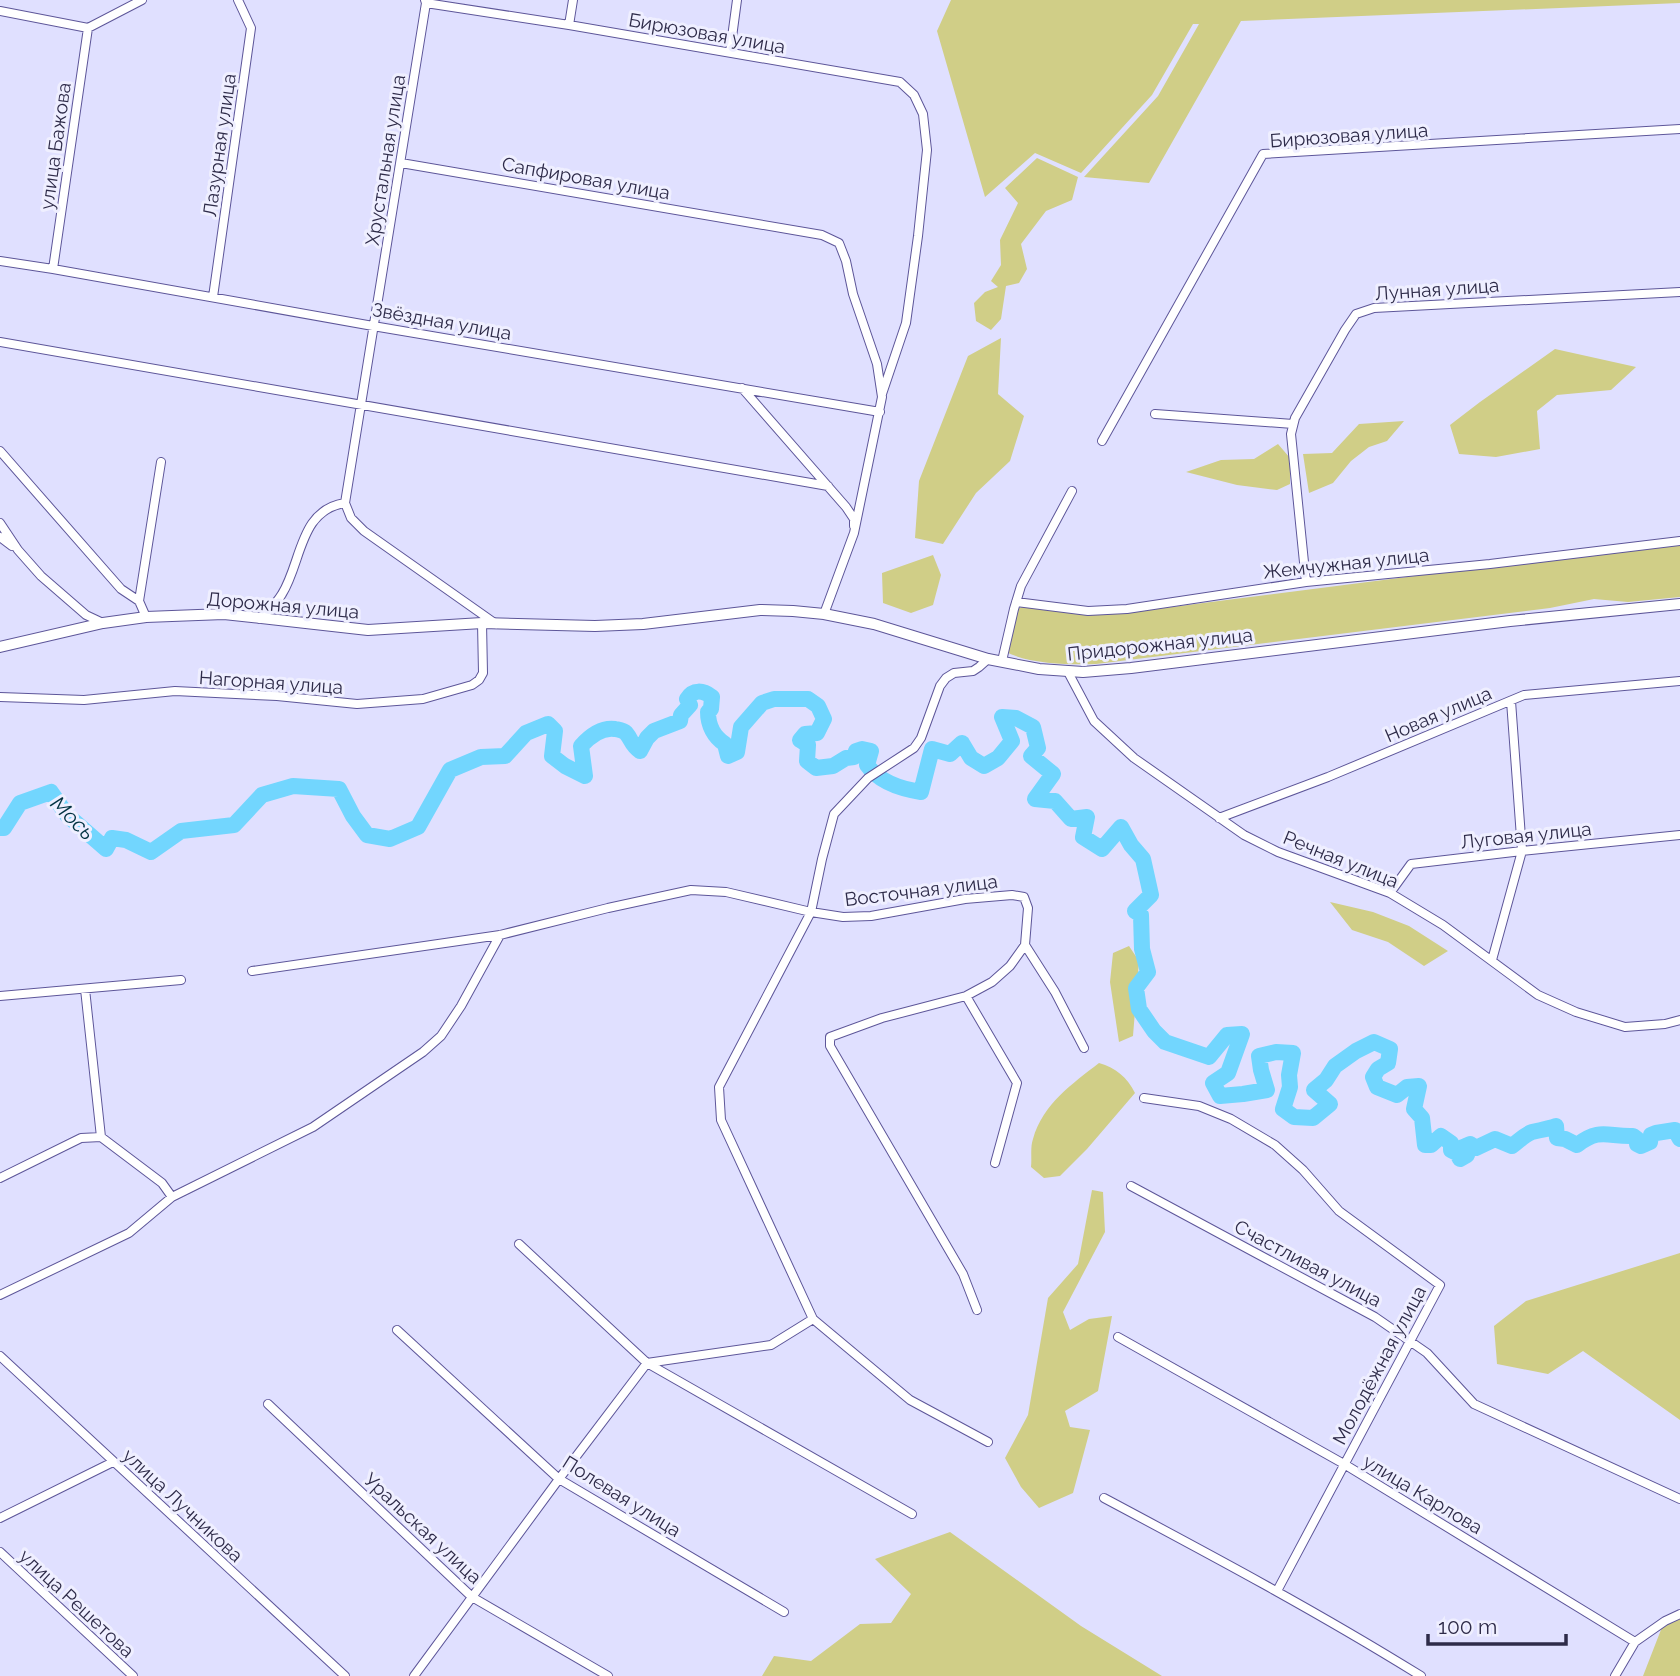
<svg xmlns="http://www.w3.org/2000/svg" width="1680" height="1676" viewBox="0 0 1680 1676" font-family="Raleway,sans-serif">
<rect width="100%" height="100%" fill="#e0e0ff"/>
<path fill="#d0ce87" d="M951,0h729v3l-439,18 -92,162 -65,-6 74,-81 41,-72h-6l-41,71 -71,78 -46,-20 -50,44 -48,-166z
M1037,158l41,19 -6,23 -26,11 -25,33 6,25 -8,14 -13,3 -5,33 -10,11 -15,-9 -2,-18 11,-11 13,-5 -7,-6 10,-16 -1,-25 18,-37 -13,-15z
M1001,338l-3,56 26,22 -14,45 -34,32 -33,51 -28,-6 4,-57 49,-125z
M1555,349l81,18 -25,23 -54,5 -20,16 3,38 -44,8 -37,-3 -9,-29 30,-23z
M1404,421l-17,20 -18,6 -18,14 -18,22 -24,10 -6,-39 29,-1 27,-29z
M1278,444l12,14v26l-13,6 -40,-5 -51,-13 35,-12 33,-1z
M1680,545v52l-52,5 -34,-3 -44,9 -454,56c-26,1 -67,0 -90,-12l9,-40 4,-4 6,-2 63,9 60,-5 391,-50z
M933,555l8,20 -8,30 -22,8 -28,-10 -1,-30z
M1330,902l43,10 36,14 39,25 -24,15 -36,-24 -36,-12z
M1129,946l10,15 -6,75 -14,6 -9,-60 3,-29z
M1099,1063c17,5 28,14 36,30l-48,56 -27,27 -16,2 -13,-11c1,-9 -1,-20 2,-28 10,-35 39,-55 66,-76z
M1092,1190l11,2 2,40 -42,80 7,18 19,-11 23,-3 -14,75 -33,20 5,16 20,3 -17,63 -34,15 -18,-21 -16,-29 23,-43 20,-117 30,-34z
M1680,1253v167l-97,-69 -35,23 -51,-10 -3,-38 32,-25z
M950,1532l131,94 81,50h-400l12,-20 37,5 49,-37 31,-1 20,-29 -36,-35z
M1680,1617v59h-37l21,-54z"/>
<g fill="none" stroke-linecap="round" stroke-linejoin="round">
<path stroke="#72d6fe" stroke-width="16" d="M0,828h4l16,-25 31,-11 16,23 39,34 6,-11 14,2 25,12 30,-21 53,-6 28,-30 31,-9 46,3 14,27 14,19 23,4 28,-12 32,-57 31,-13 24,-1 21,-23 22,-9 7,7 -3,25 13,10 20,10 -4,-30c9,-10 20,-19 34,-17 5,1 8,1 11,4 6,7 5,12 14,18l7,-13 7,-7 26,-10 1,-6 9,-10 -3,-6c6,-10 16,-9 25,-2l-1,12 -3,3c0,13 6,25 17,32l3,12 9,-4 4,-25 21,-24 12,-4h34l10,7 6,13 -7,14 -12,1 -5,6 8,5 -1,16 9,7 17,-2 13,-8 8,-1 2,-6 6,-2 9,2 -4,14c12,17 34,24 54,27l11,-43 18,5 12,-11 9,15 13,8 14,-8 14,-17 -10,-24 14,1 17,9 5,21 -7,8 22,18 -18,25 20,2 16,18 16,-2 -4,20 19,12 19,-22 10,18 12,14 8,36 -16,16 6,4 1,34 6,23 -12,16 3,21 15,22 11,11 44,15 18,-22 15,-1 -14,39 -15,10 7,13 23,-2 24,-4 -6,-20 -2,-14 17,-4 17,1 -4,22 1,12 -7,22 11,8 19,1 17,-14 -16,-14 12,-10 9,-14 21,-15 18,-9 16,7 -2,14 -10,6 -5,8 4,10 20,8 10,-8 12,-1 -5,23 8,9 3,27h6l10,-9 10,7v7l6,3 3,6 7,-4 -4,-8 7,-3 6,4 19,-9 17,7c7,-5 12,-11 20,-14 8,-2 16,-3 24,-6l1,12 8,1 12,6c23,-18 31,-8 56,-9l4,3v5l4,2 9,-4 1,-7 5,-2 19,-3 5,9"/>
<g stroke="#5d5699" stroke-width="10">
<path id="minor" d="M425,0l1,3 -81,500 6,15 13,13 132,93
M426,3l143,22 331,57 14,13 9,19 4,36 -9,86 -12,87 -24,71
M0,11l88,17 54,-28
M569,25l4,-25
M730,52l7,-52
M401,163l421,72 17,8 7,18 7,33 24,70 5,33 -28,136 -30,81
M0,261l53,8 320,57 507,86
M53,269l35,-241
M213,297l38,-269 -13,-28
M0,342l828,144
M742,388l104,119 8,12v7
M1155,414l138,10
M1102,441l161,-287 417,-25
M0,451l121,138 18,12
M0,523l18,27 23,26 45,39 17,8
M0,537l12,9
M1306,582l-15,-148 4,-16 50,-88 11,-16 18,-6 306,-16
M1016,602l72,9 39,-2 179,-27 184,-18 190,-23
M146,617l-7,-16 22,-139
M260,619c8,-8 17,-16 22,-25 20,-32 17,-84 63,-91
M988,659l-9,8 -6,4 -19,2 -8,5 -6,8 -19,52 -7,10 -46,30 -34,36 -12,45 -11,53 -92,175 2,33 92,199 97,81 78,42
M1002,661l12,-52 7,-23 51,-95
M1068,672l26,49 40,37 110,77 34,17 112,41 53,32 95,70 38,17 49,15 40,-3 15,-4
M0,697l84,3 91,-9 102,5 80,8 66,-5 49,-14 7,-5 4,-7 -1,-50
M1219,818l109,-41 196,-82 156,-14
M1390,893l21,-29 111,-13 158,-16
M1025,945l30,47 29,56
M1492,960l30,-109 -11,-150
M252,971l248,-36 108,-27 83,-18 35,2 85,20 32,5 28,-1 94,-17 47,-4 12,2 4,11 -3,37 -15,21 -18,16 -26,14 -84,22 -52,19v9l133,228 14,36
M85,989l16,148
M0,996l181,-16
M966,996l51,87 -22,80
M1144,1098l55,8 32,13 44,26 28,25 36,41 101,74 -163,306
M0,1178l81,-40 20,-1 61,46 10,14
M1131,1186l244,131 52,36 47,51 206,95
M519,1244l128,119 265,151
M0,1295l129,-62 43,-36 141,-70 110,-75 18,-16 20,-30 39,-71
M397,1330l162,149 225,133
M1118,1337l226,127 291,178
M0,1356l345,320
M268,1404l204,193 136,79
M1104,1498c107,57 214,114 317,178
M0,1518l113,-56
M0,1552l133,124
M414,1676l145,-197 88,-116 124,-18 42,-26
M1615,1676l20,-34 30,-21 15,-7"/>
</g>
<g stroke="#5d5699" stroke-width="12">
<path id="tertiary" d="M0,647l103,-24 43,-6 78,-3 144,16 114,-7 113,3 48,-2 117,-14 33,1 31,3 50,10 114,35 51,10 44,3 48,-4 379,-47 170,-17"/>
</g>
<use href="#minor" stroke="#fff" stroke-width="8"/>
<use href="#tertiary" stroke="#fff" stroke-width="10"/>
</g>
<g text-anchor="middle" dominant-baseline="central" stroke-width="6" stroke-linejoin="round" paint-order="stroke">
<g font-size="19" fill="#2e2b49" stroke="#efefff">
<text transform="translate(707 33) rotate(10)">Бирюзовая улица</text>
<text transform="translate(1349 135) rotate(-4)">Бирюзовая улица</text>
<text transform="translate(219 145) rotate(-82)">Лазурная улица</text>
<text transform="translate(55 146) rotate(-82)">улица Бажова</text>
<text transform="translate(385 160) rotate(-81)">Хрустальная улица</text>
<text transform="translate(586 178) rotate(10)">Сапфировая улица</text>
<text transform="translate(1437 289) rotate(-4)">Лунная улица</text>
<text transform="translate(442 321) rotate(10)">Звёздная улица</text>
<text transform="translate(1346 563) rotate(-6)">Жемчужная улица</text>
<text transform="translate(283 605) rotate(5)">Дорожная улица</text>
<text transform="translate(1160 644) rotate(-6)">Придорожная улица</text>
<text transform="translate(271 682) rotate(4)">Нагорная улица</text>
<text transform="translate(1438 714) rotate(-23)">Новая улица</text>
<text transform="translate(1526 835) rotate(-6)">Луговая улица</text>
<text transform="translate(1341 859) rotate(22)">Речная улица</text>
<text transform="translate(921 890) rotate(-7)">Восточная улица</text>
<text transform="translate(1308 1263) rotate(28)">Счастливая улица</text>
<text transform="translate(1379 1365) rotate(-62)">Молодёжная улица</text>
<text transform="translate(1423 1494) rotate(31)">улица Карлова</text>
<text transform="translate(622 1496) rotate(32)">Полевая улица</text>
<text transform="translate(183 1505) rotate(43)">улица Лучникова</text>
<text transform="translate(423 1528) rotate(43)">Уральская улица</text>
<text transform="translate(77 1603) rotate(43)">улица Решетова</text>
</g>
<g font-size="21" font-style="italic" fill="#023242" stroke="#efefff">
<text transform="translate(73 818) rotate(45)">Мось</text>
</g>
</g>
<path d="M1428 1634v10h138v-10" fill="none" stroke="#2e2b49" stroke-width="3.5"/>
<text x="1438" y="1634" font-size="21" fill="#2e2b49" stroke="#efefff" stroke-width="5" paint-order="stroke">100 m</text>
</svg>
